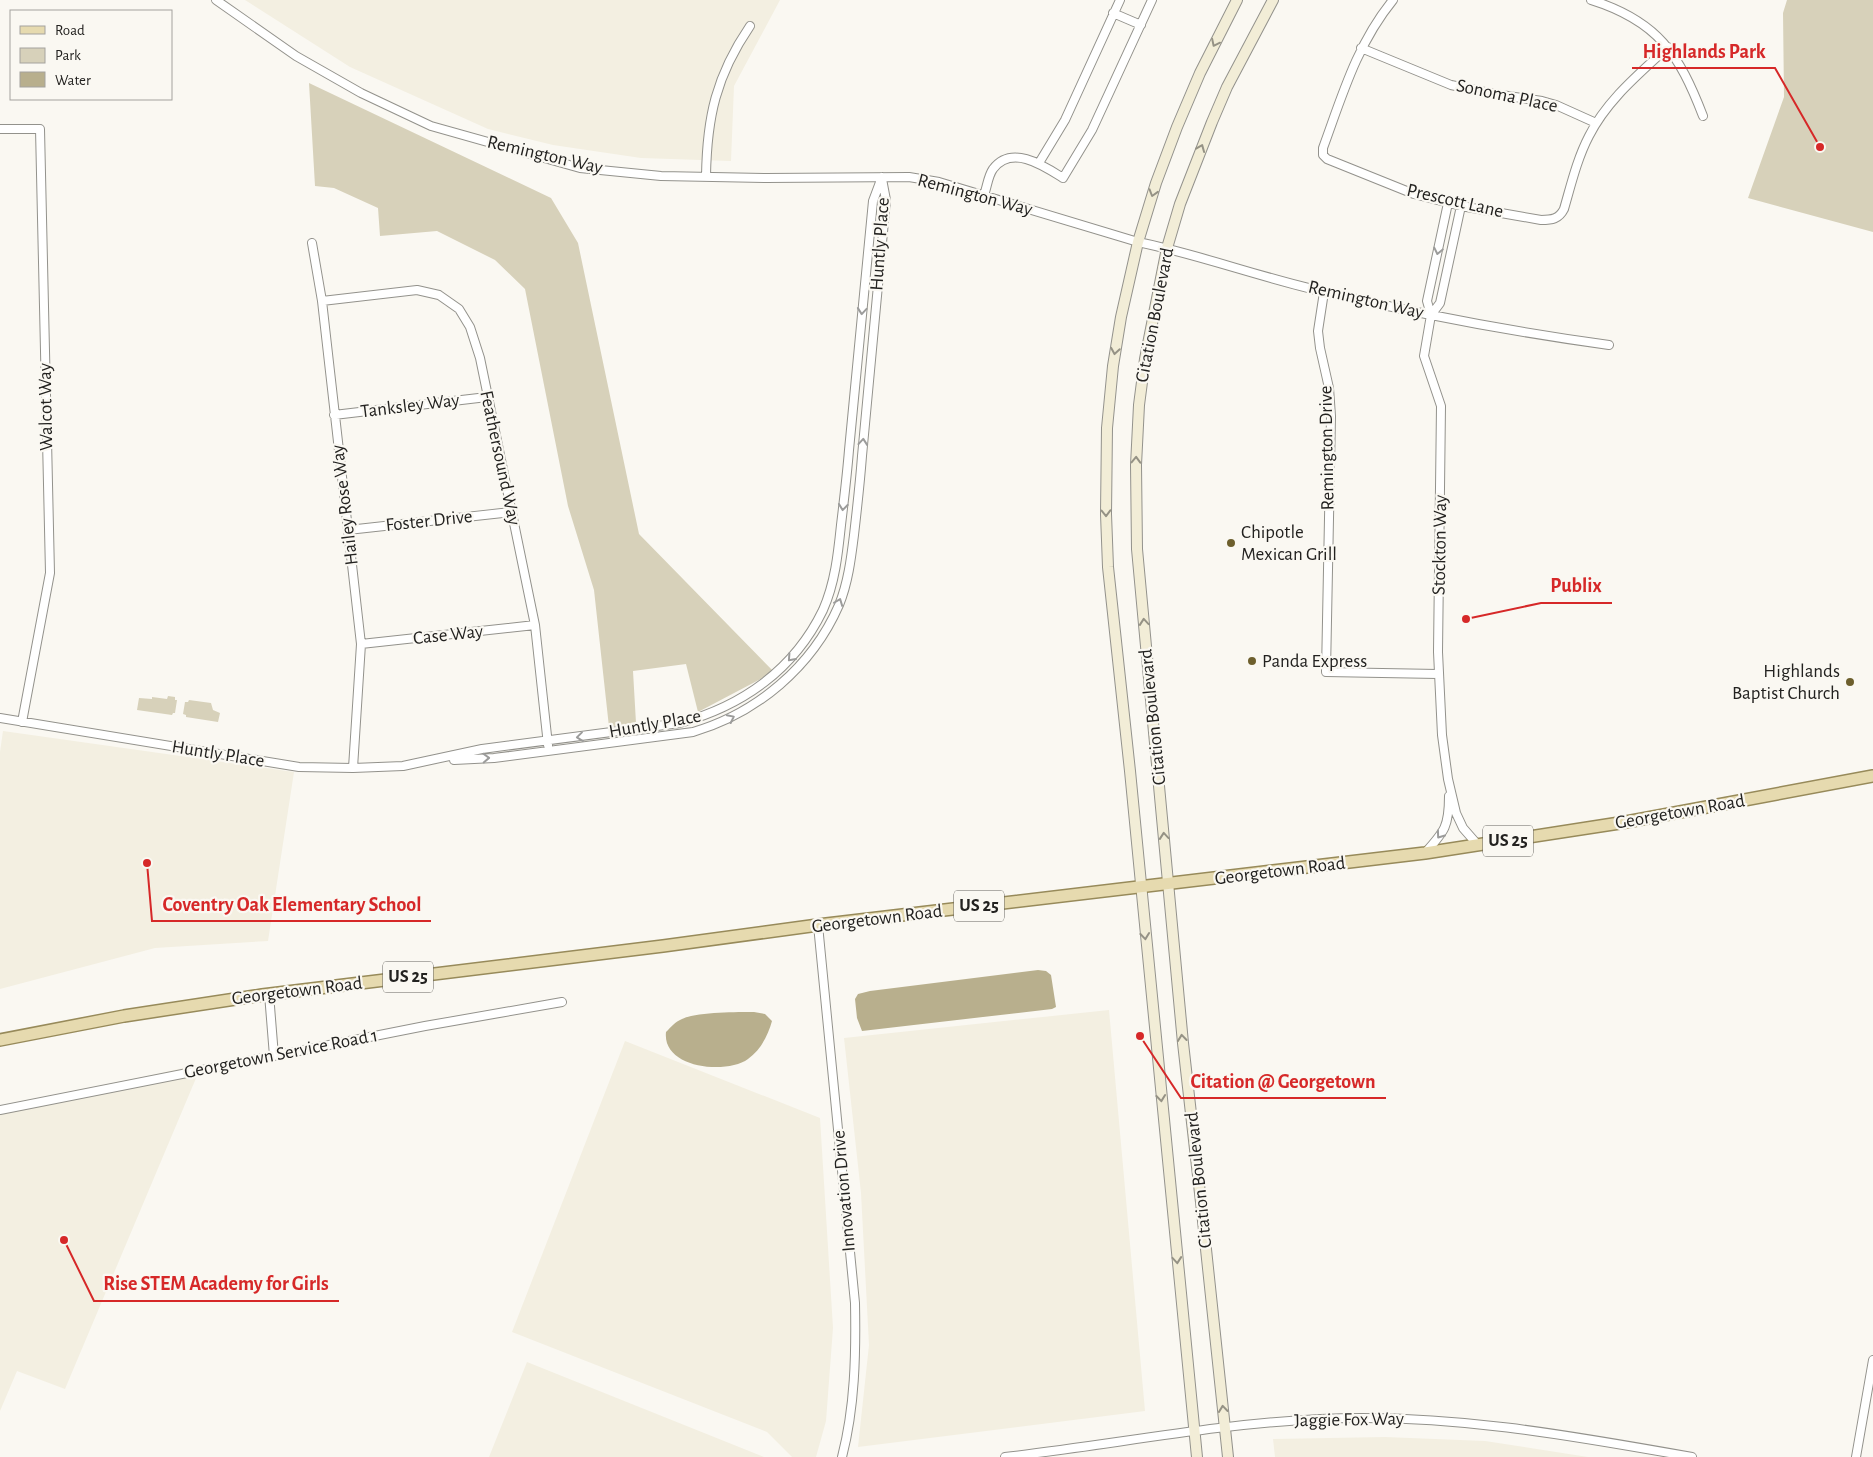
<svg xmlns="http://www.w3.org/2000/svg" width="1873" height="1457" viewBox="0 0 1873 1457" font-family="'Alegreya Sans',sans-serif">
<rect width="100%" height="100%" fill="#faf8f2"/>
<path fill="#f3efe1" d="M245,0h535l-46,86 -3,75 -90,-3 -88,-13 -65,-16 -138,-62z
M3,731l291,41 -26,169 -113,7 -155,41v-237z
M1109,1010l36,401 -287,36 11,-102 -8,-152 -17,-155z
M625,1041l195,77 13,210 -7,93 -10,36h-24l-25,-25 -255,-100z
M202,1064l-137,325 -48,-18 -17,40v-303z
M527,1362l237,95h-275z
M1385,1437l100,4 103,16h-313l-2,-18z"/>
<path fill="#d7d1ba" d="M1787,0h86v232l-125,-34 36,-101 -1,-84z
M309,83l242,115 27,45 61,291 135,138 -76,40 -12,-48 -53,7 3,52 -27,4 -15,-137 -26,-84 -43,-217 -30,-29 -58,-29 -57,5 -2,-28 -44,-20 -19,-2z
M168,696l7,1v3h2l-2,13h-2l-1,2 -35,-5 2,-12 13,1v-2l15,2z
M189,700l22,3 2,7 7,3 -2,9 -32,-5v-2l-3,-1 2,-12h3z"/>
<path fill="#b8af8d" d="M1038,970l8,1 5,4 5,32 -4,2 -190,22 -5,-13 -2,-19 3,-5 12,-3z
M754,1012l11,2 7,7c-4,14 -11,29 -24,38 -22,16 -86,9 -82,-27 5,-5 9,-10 16,-13 14,-7 55,-7 72,-7z"/>
<g fill="none" stroke-linecap="round" stroke-linejoin="round">
<g stroke="#93928c" stroke-width="10">
<path id="street" d="M216,0l80,56 65,37 70,33 149,42 81,8 105,2 143,-1 30,5 199,60c63,13 124,36 187,50 94,22 189,40 284,53
M1393,0c-36,44 -51,96 -70,148v7l4,4 87,35 47,12 80,14c11,0 18,-1 23,-11 7,-24 13,-50 25,-73 18,-36 50,-62 79,-89
M1591,0c67,21 88,54 112,116
M1113,13l28,12
M1361,48l90,37 43,9 48,7 14,4 40,18
M0,129h40l10,444 -28,149
M1039,163l26,-43 55,-120
M706,176c1,-59 10,-100 44,-150
M984,195c3,-8 4,-19 9,-26 19,-25 51,-3 70,9l29,-48 60,-130
M1448,203l-21,98 4,14 -7,41 17,50 -3,246 4,83 6,44 8,34 7,15 14,16
M312,243l10,58 39,343 -8,124
M1324,292l-6,39 2,17 9,40 2,28 -5,256 112,2
M322,301l95,-11 22,5 20,14 11,18 10,31 55,267 13,120
M1431,315l9,-12 21,-97
M334,415l153,-18
M348,530l163,-18
M361,644l174,-19
M0,718l299,49 54,1 50,-2 79,-17 198,-26c62,-17 114,-53 143,-113 12,-27 15,-56 18,-85 3,-25 6,-50 8,-75 8,-83 16,-166 24,-249l9,-24
M454,760l40,-2 199,-26c64,-19 119,-65 146,-127 9,-22 12,-46 15,-70 3,-26 6,-52 8,-79 8,-85 16,-170 24,-256l-4,-21
M1425,853c20,-22 24,-27 24,-57
M818,925l37,378c1,51 0,104 -13,154
M269,994l5,62
M0,1110l425,-84 137,-24
M1005,1457c105,-12 210,-33 315,-38 126,-6 249,16 372,38
M1856,1457l17,-97"/>
</g>
<g stroke="#93928c" stroke-width="12">
<path id="secondary" d="M1197,1457l-67,-686 -22,-204 -2,-53 1,-86 6,-62 8,-49 17,-75 18,-59 21,-56 23,-54 37,-73
M1228,1457l-27,-255 -18,-159 -31,-332 -15,-162 -1,-84 3,-60 6,-46 22,-111 13,-44 32,-82 15,-35 46,-87"/>
</g>
<g stroke="#978a5a" stroke-width="14">
<path id="primary" d="M0,1040l124,-24 138,-21 401,-49 155,-21 607,-72 201,-31 247,-46"/>
</g>
<use href="#street" stroke="#fff" stroke-width="8"/>
<use href="#secondary" stroke="#f2edd7" stroke-width="10"/>
<use href="#primary" stroke="#e6daaf" stroke-width="11"/>
</g>
<defs><path id="oneway-chevron" d="M-2-3.5L2.5 0L-2 3.5" fill="none" stroke-width="1.6" stroke-linecap="round" stroke-linejoin="round" transform="scale(1.25)"/></defs>
<g stroke="#959285">
<use href="#oneway-chevron" transform="translate(1215 43) rotate(116)"/>
<use href="#oneway-chevron" transform="translate(1201 148) rotate(-68)"/>
<use href="#oneway-chevron" transform="translate(1153 193) rotate(107)"/>
<use href="#oneway-chevron" transform="translate(1115 351) rotate(99)"/>
<use href="#oneway-chevron" transform="translate(1136 460) rotate(-88)"/>
<use href="#oneway-chevron" transform="translate(1106 513) rotate(89)"/>
<use href="#oneway-chevron" transform="translate(1144 622) rotate(-95)"/>
<use href="#oneway-chevron" transform="translate(1164 836) rotate(-95)"/>
<use href="#oneway-chevron" transform="translate(1145 936) rotate(84)"/>
<use href="#oneway-chevron" transform="translate(1182 1038) rotate(-96)"/>
<use href="#oneway-chevron" transform="translate(1161 1098) rotate(84)"/>
<use href="#oneway-chevron" transform="translate(1177 1260) rotate(85)"/>
<use href="#oneway-chevron" transform="translate(1223 1409) rotate(-96)"/>
</g>
<g stroke="#9c9c9b">
<use href="#oneway-chevron" transform="translate(1438 251) rotate(102)"/>
<use href="#oneway-chevron" transform="translate(862 311) rotate(95)"/>
<use href="#oneway-chevron" transform="translate(863 442) rotate(-85)"/>
<use href="#oneway-chevron" transform="translate(843 507) rotate(97)"/>
<use href="#oneway-chevron" transform="translate(839 602) rotate(-69)"/>
<use href="#oneway-chevron" transform="translate(791 658) rotate(132)"/>
<use href="#oneway-chevron" transform="translate(731 718) rotate(-26)"/>
<use href="#oneway-chevron" transform="translate(580 737) rotate(173)"/>
<use href="#oneway-chevron" transform="translate(486 758) rotate(-2)"/>
<use href="#oneway-chevron" transform="translate(1440 835) rotate(126)"/>
</g>
<g fill="#6d5f2d" stroke="#faf8f2" stroke-width="2">
<circle cx="1231" cy="543" r="5"/>
<circle cx="1252" cy="661" r="5"/>
<circle cx="1850" cy="682" r="5"/>
</g>
<g text-anchor="middle" dominant-baseline="central" stroke-width="4.5" stroke-linejoin="round" paint-order="stroke">
<g fill="#faf8f2" stroke="#64625f" stroke-width="1">
<rect x="1483" y="825.5" width="50" height="31" rx="4"/>
<rect x="954" y="890.5" width="50" height="31" rx="4"/>
<rect x="383" y="961.5" width="50" height="31" rx="4"/>
</g>
<g font-size="18" font-weight="bold" fill="#232220">
<text x="1508" y="841">US 25</text>
<text x="979" y="906">US 25</text>
<text x="408" y="977">US 25</text>
</g>
<g font-size="19" fill="#232220" stroke="#faf8f2">
<text transform="translate(1507 96) rotate(12)">Sonoma Place</text>
<text transform="translate(545 155) rotate(13)">Remington Way</text>
<text transform="translate(975 195) rotate(15)">Remington Way</text>
<text transform="translate(1455 201) rotate(13)">Prescott Lane</text>
<text transform="translate(880 244) rotate(-86)">Huntly Place</text>
<text transform="translate(1366 300) rotate(13)">Remington Way</text>
<text transform="translate(1155 315) rotate(-79)">Citation Boulevard</text>
<text transform="translate(410 406) rotate(-7)">Tanksley Way</text>
<text transform="translate(46 407) rotate(-91)">Walcot Way</text>
<text transform="translate(1327 448) rotate(-91)">Remington Drive</text>
<text transform="translate(500 458) rotate(78)">Feathersound Way</text>
<text transform="translate(345 505) rotate(-97)">Hailey Rose Way</text>
<text transform="translate(429 521) rotate(-6)">Foster Drive</text>
<text transform="translate(1440 545) rotate(-89)">Stockton Way</text>
<text transform="translate(448 635) rotate(-6)">Case Way</text>
<text transform="translate(1153 717) rotate(-96)">Citation Boulevard</text>
<text transform="translate(655 724) rotate(-10)">Huntly Place</text>
<text transform="translate(218 754) rotate(9)">Huntly Place</text>
<text transform="translate(1680 812) rotate(-10)">Georgetown Road</text>
<text transform="translate(1280 871) rotate(-7)">Georgetown Road</text>
<text transform="translate(877 919) rotate(-7)">Georgetown Road</text>
<text transform="translate(297 991) rotate(-7)">Georgetown Road</text>
<text transform="translate(281 1054) rotate(-11)">Georgetown Service Road 1</text>
<text transform="translate(1199 1180) rotate(-96)">Citation Boulevard</text>
<text transform="translate(844 1191) rotate(-95)">Innovation Drive</text>
<text transform="translate(1349 1420) rotate(-1)">Jaggie Fox Way</text>
</g>
<g font-size="19" fill="#232220" stroke="#faf8f2" text-anchor="start">
<text x="1241" y="532">Chipotle<tspan x="1241" dy="22">Mexican Grill</tspan></text>
<text x="1262" y="661">Panda Express</text>
<text x="1840" y="671" text-anchor="end">Highlands<tspan x="1840" dy="22">Baptist Church</tspan></text>
</g>
</g>
<path fill="none" stroke="#d62828" stroke-width="2" d="M1820 147L1775 68H1632M1466 619L1541 603H1612M147 863L152 921H431M1140 1036L1181 1098H1386M64 1240L94 1301H339"/>
<g fill="#d62828" stroke="#faf8f2" stroke-width="2">
<circle cx="1820" cy="147" r="5"/>
<circle cx="1466" cy="619" r="5"/>
<circle cx="147" cy="863" r="5"/>
<circle cx="1140" cy="1036" r="5"/>
<circle cx="64" cy="1240" r="5"/>
</g>
<g font-size="20" text-anchor="middle" font-weight="bold" fill="#d62828" stroke="#faf8f2" stroke-width="4.5" stroke-linejoin="round" paint-order="stroke">
<text x="1704" y="58">Highlands Park</text>
<text x="1576" y="592">Publix</text>
<text x="292" y="911">Coventry Oak Elementary School</text>
<text x="1283" y="1088">Citation @ Georgetown</text>
<text x="216" y="1290">Rise STEM Academy for Girls</text>
</g>
<rect x="10" y="10" width="162" height="90" fill="#faf8f2" stroke="#a4a29e"/>
<rect x="20" y="26" width="25" height="8" fill="#e6daaf" stroke="#a4a29e"/>
<text x="55" y="35" font-size="15" fill="#232220">Road</text>
<rect x="20" y="48" width="25" height="15" fill="#d7d1ba" stroke="#a4a29e"/>
<text x="55" y="60" font-size="15" fill="#232220">Park</text>
<rect x="20" y="72" width="25" height="15" fill="#b8af8d" stroke="#a4a29e"/>
<text x="55" y="85" font-size="15" fill="#232220">Water</text>
</svg>
